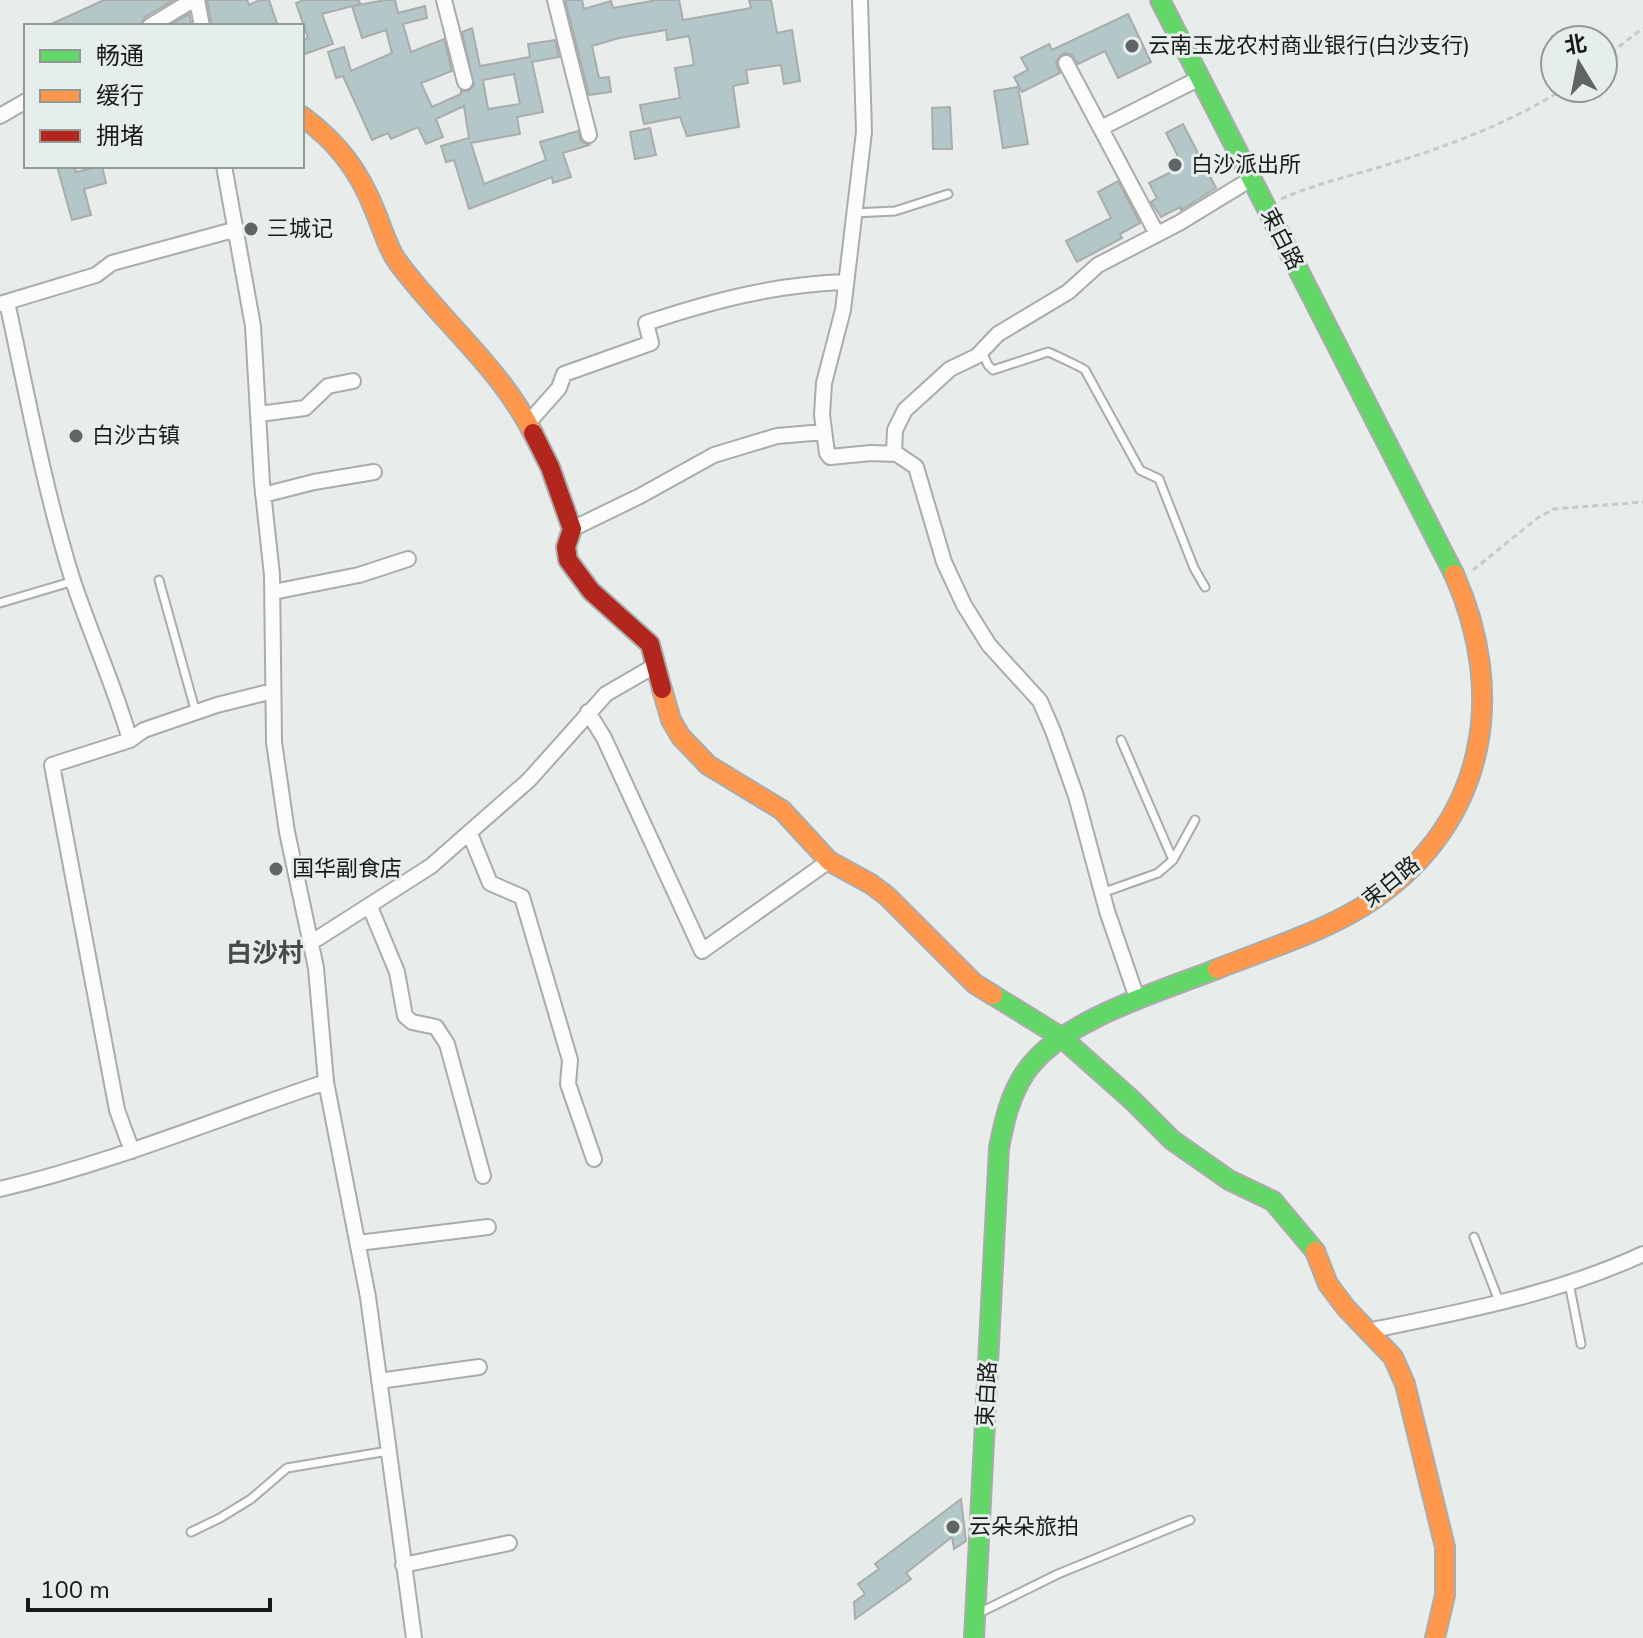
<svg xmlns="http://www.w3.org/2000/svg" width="1643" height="1638" viewBox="0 0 1643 1638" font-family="'Nunito Sans','Noto Sans SC',sans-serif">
<rect width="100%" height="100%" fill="#e8ecea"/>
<path fill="#b3c7c8" stroke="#a8acab" stroke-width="2" fill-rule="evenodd" d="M104,0h70l-29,17 -5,9h-93z
M207,0h40l2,5 11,-5h9l9,26h-66z
M304,0h55l1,4 -38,10 11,30 -31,11v-15l6,-2 -12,-35z
M386,0h9l3,13 27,-7 2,12 -24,6 8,28 33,-13 8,32 -31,12 11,24 29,-13v-3h7l6,-6 -12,-53 10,-4 8,38 50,-9 -2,-13 27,-4 4,17 -27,5 11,50 -26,5 3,17 -49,9 13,41 62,-24 -6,-18 38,-11 3,10 8,4 -26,8 8,24 -18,6 -1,-6 -83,32 -15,-49 -8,2 -5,-16 28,-8 -5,-32 -28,13 7,18 -17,7 -8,-17 -27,12 -3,-6 -16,7 -29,-64 -7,2 -8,-26 16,-5 7,24 41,-18 -6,-23 -24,8 -10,-32zM514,74l6,30 -32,5 -5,-29z
M565,0h17l2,9 27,-8 2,7 44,-8h22l4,20 68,-12 -2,-8h22l6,33 15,-3 8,51 -16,3 -3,-19 -35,5 2,13 -15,3 6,41 -52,9 -7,-19 -36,7 -4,-19 40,-7 -5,-30 19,-3 -5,-29 -22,4 -1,-10 -47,8 -27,8 7,32 10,-1 2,15 -22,3z
M189,14l3,12h-23z
M1128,14l23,48 -33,16 -13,-27 -27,13 -6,-9 -6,-2 -5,2 -5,7 4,11 -38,19 -8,-15 14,-7 -7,-12 28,-14 3,6z
M1018,87l10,57 -25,4 -9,-57z
M950,107l2,42h-19l-1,-41z
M1183,124l33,64 -35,22 -1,-3 -19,10 -10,-15 6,-4 -8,-15 34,-17 -17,-33z
M650,128l6,27 -21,4 -5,-27z
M57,166h17l2,6 26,-6 4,17 -22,6 7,26 -19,5z
M1118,181l22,42 -20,11 2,4 -45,24 -11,-21 45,-23 -13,-26z
M961,1499l5,42 -12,8 -2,-12 -46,36 5,6 -56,40 -1,-17 11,-8 -7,-10 21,-15 -4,-5z"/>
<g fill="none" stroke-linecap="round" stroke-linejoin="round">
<g stroke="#a8acaa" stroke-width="11">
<path id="lane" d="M854,213l41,-2 53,-17
M982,352l6,13 5,5 55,-18c3,1 35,16 37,18l55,100 19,9 35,89 11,19
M159,580l37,133
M0,603l74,-22
M1121,740l52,120
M1102,893l56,-20 15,-13 22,-40
M1474,1237l25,64
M1569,1283l12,61
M191,1532l29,-14 31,-19 36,-31 101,-17
M977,1614l81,-40 132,-54"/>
</g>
<g stroke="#a8acaa" stroke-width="18">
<path id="street" d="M197,0l5,26
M444,0l21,82
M555,0l34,135
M860,0l4,132 -21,178 -19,73 -2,32 5,38 3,4 41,-4 26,1 19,13 28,95 20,43 25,40 51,56 13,30 23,65 31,115 31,90
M150,26l43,-26
M1066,63l91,171
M0,116l26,-15
M1101,128l99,-50
M224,166l29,160 9,157 10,92 2,167 13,90 29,136 10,114 42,215 46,341
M7,302c20,92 37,186 65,276 18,55 42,106 58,162
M0,304l96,-29 16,-12 125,-34
M259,414l46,-6 23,-22 25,-5
M528,423l31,-35 5,-14 87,-31 -5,-20c66,-22 130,-39 200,-41
M894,453l1,-23 10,-20 45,-41 27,-13 21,-22 70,-42 30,-27 81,-42 72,-44
M263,495l51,-13 60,-10
M572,529l68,-33 74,-41 63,-19 47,-4
M273,592l86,-17 49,-16
M588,712l16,26 98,213 127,-90
M470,834l20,49 32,14 48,163 -2,24 26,75
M370,907l27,65 8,44 7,6 24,5 11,17 36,132
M312,942l119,-76 98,-86 77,-86 50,-29
M132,1151l-15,-41 -65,-345 78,-25 14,-10 73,-25 56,-14
M0,1189c112,-26 218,-71 326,-107
M358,1243l130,-16
M1368,1331c93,-19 189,-37 275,-77
M379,1381l100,-14
M403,1565l106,-22"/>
</g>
<g stroke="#a8acaa" stroke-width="22">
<path id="fast" d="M1160,0l294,574
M993,995l68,42 71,63 40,40 57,40 44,21 42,50
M974,1638l25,-490c5,-26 11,-53 26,-75 35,-53 134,-81 192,-104"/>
</g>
<g stroke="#a8acaa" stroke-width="22">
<path id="slow" d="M302,116c35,26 57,54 73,95 7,16 12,36 22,50 43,59 103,106 136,172
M662,689l9,31 10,17 27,28 74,45 47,51 42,23 16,12 88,88 18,11
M1217,969c52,-21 111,-38 157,-70 112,-78 134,-204 80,-325
M1315,1251l13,33 18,24 47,49 12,27 40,163v48l-10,43"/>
</g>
<g stroke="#a8acaa" stroke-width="22">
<path id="jam" d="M533,433l17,34 22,62 -6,18 2,13 23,31 59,53 12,45"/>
</g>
<path stroke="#c8c9c9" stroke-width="3" stroke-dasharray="6 4" stroke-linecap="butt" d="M1603,59l40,-31
M1281,199c34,-15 70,-23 105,-34 63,-19 124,-42 179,-77
M1473,570l66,-53 15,-8 89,-7"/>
<use href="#lane" stroke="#fcfcfc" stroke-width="7"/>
<use href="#street" stroke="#fcfcfc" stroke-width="14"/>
<use href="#fast" stroke="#63d668" stroke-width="18"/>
<use href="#slow" stroke="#ff974d" stroke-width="18"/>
<use href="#jam" stroke="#b3261e" stroke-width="18"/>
</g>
<g fill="#606462" stroke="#e6eeeb" stroke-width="3">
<circle cx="1132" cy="46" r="8"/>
<circle cx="1175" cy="165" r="8"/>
<circle cx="251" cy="229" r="8"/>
<circle cx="76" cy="436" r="8"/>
<circle cx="276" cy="869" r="8"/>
<circle cx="953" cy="1527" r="8"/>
</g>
<g text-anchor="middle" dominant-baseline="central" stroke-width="6" stroke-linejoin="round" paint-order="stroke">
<g font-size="22" fill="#171a19" stroke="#e6eeeb" text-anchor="start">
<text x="1148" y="46">云南玉龙农村商业银行(白沙支行)</text>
<text x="1191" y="165">白沙派出所</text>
<text x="267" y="229">三城记</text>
<text x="92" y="436">白沙古镇</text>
<text x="292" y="869">国华副食店</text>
<text x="969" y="1527">云朵朵旅拍</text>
</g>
<g font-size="22" fill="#171a19" stroke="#e6eeeb">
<text transform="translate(1282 239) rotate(63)">束白路</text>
<text transform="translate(1391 882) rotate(-39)">束白路</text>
<text transform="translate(987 1394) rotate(-87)">束白路</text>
</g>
<g font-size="26" font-weight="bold" fill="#454c4a" stroke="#e6eeeb">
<text x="265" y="953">白沙村</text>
</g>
</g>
<rect x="24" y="24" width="280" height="144" fill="#e6eeeb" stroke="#939997" stroke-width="2"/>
<rect x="40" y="50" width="40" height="12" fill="#63d668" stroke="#939997" stroke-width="2"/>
<text x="96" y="64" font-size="24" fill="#171a19">畅通</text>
<rect x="40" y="90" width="40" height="12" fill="#ff974d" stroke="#939997" stroke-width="2"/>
<text x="96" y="104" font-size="24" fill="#171a19">缓行</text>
<rect x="40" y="130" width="40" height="12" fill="#b3261e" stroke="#939997" stroke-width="2"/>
<text x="96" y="144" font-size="24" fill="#171a19">拥堵</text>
<g transform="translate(1579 64) rotate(350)"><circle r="38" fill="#e6eeeb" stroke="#939997" stroke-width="2"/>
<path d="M0-6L14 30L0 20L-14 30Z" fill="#606462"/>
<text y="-12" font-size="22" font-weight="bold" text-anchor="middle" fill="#171a19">北</text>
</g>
<path d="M28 1598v12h242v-12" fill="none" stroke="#171a19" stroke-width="4"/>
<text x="40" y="1598" font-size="24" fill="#171a19" stroke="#e6eeeb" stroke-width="6" paint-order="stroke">100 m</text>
</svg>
